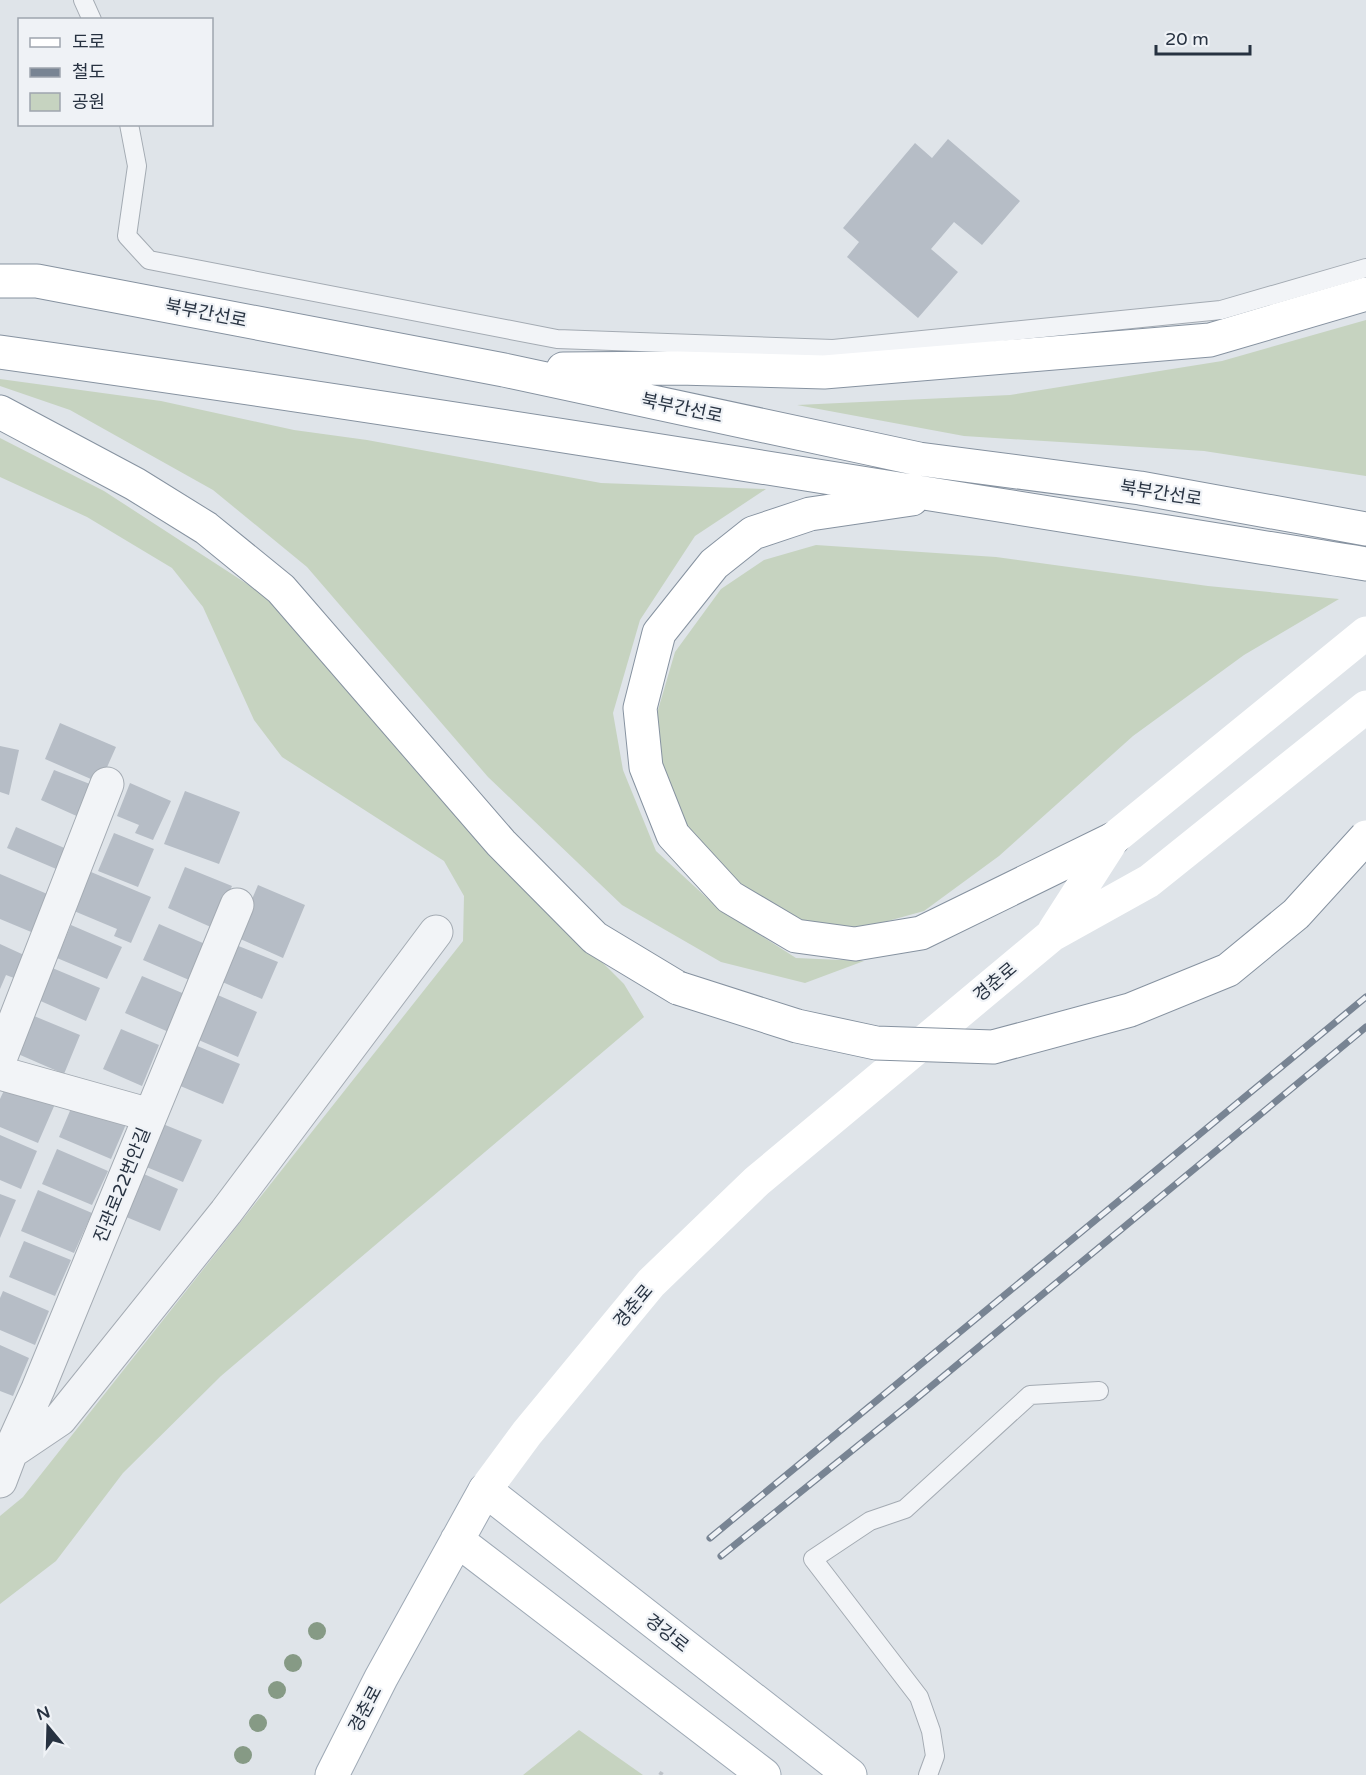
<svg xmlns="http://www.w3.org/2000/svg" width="1366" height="1775" viewBox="0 0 1366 1775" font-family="'Varela Round','Noto Sans KR',sans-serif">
<rect width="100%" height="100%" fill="#dfe4e9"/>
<path fill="#c6d3c0" d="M1366,320v156l-162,-25 -240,-15 -167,-31 213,-10 212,-34z
M0,379l161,22 133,29 73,10 234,43 165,6 -71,47 -55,84 -27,93 10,57 33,81 63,58 77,49 68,3 -59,22 -84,-21 -99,-57 -134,-128 -181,-210 -94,-77 -143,-80 -70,-24z
M0,438l104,53 174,113 277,311 69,69 20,33 -423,359 -98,97 -67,88 -56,43v-88l23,-19 440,-556 1,-45 -20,-35 -162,-104 -28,-37 -51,-113 -31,-39 -85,-51 -87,-40z
M816,545l180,12 212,29 131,13 -95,56 -111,81 -134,120 -75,55 -65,18h-65l-104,-86 -28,-56 -9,-60 22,-75 46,-63 43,-29z
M579,1730l64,45h-120z"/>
<path fill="#b6bdc6" d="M948,139l72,62 -38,44 -28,-23 -23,27 27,23 -40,46 -71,-61 12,-15 -16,-14 72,-85 17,15z
M60,723l56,24 -16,36 -55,-24z
M0,746l19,4 -10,45 -9,-3z
M54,770l41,16 -14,32 -40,-18z
M130,783l41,18 -18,39 -18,-7 4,-8 -22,-9z
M185,791l55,21 -21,52 -55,-20z
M16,827l53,23 -8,21 -54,-23z
M114,833l40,16 -16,38 -40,-16z
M185,867l47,19 -19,42 -45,-20z
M91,872l60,25 -20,46 -17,-7 3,-7 -43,-18z
M0,874l52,22 -16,38 -36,-15z
M258,885l47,20 -22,53 -47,-21z
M159,924l53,23 -16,36 -53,-23z
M71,925l51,22 -15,32 -50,-21z
M0,944l24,11 -10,23 -8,-3 -6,14z
M236,945l42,17 -16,37 -42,-18z
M50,967l50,21 -14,33 -50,-22z
M142,976l45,19 -16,38 -46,-20z
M213,993l44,19 -19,45 -44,-19z
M34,1016l46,19 -16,39 -46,-20z
M121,1029l38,16 -17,41 -39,-17z
M195,1045l45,19 -17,40 -45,-19z
M7,1084l48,20 -17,39 -38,-16v-28z
M75,1099l52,23 -16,37 -52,-22z
M158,1122l44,18 -19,42 -44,-18z
M0,1135l37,16 -16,38 -21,-9z
M57,1149l51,22 -16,34 -50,-21z
M137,1171l41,18 -18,42 -41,-17z
M38,1190l54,23 -18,40 -53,-22z
M0,1194l16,6 -16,38z
M24,1241l47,19 -16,36 -46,-19z
M3,1291l46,20 -14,34 -35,-15v-32z
M0,1345l29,13 -16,38 -13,-5z"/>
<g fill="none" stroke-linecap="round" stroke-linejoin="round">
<g stroke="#a4abb3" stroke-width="20">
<path id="service" d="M83,0l9,20
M129,124l8,42 -10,70 22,24 408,79 276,10 388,-39 145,-42
M928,1775l7,-19 -4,-25 -12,-34 -106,-138 57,-38 35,-12 125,-114 69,-4"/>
</g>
<g stroke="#a4abb3" stroke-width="35">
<path id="minor" d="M0,1059l107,-275
M0,1073l150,42
M9,1453l29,-64 199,-484
M0,1481l11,-29 49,-33 166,-207 210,-280"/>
</g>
<g stroke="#9ea9b5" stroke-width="35">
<path id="primary" d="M457,1540l307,235
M332,1775l49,-97 104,-188 365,285"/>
</g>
<g stroke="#8692a0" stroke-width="35">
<path id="trunk" d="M0,281h37l467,89 415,89 221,29 226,41
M0,352c456,64 911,139 1366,212
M563,369l115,-1 146,4 386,-32 156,-46
M0,412l135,72 71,44 75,61 220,254 94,95 83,50
M912,499l-102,15 -57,19 -39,31 -55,69 -19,75 6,59 27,68 57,62 66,39 59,8 66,-11 192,-94"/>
</g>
<path stroke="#bdc2c8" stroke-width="4" stroke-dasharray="4.5 4.5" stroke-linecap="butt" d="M660,1775l2,-3"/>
<use href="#service" stroke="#f2f4f7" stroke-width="18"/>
<use href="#minor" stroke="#f2f4f7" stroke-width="33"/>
<path stroke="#fff" stroke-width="33" d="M1054,931l59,-92 253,-206
M485,1490l42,-57 124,-150 106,-102 295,-246 97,-54 217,-174"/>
<use href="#primary" stroke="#fff" stroke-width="33"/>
<use href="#trunk" stroke="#fff" stroke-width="33"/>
<g stroke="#788493" stroke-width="7">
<path id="rail" d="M710,1538l656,-541
M721,1556l190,-153 455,-376"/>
</g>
<use href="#rail" stroke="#eff2f6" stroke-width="4.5" stroke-dasharray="14" stroke-linecap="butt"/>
<g stroke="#8692a0" stroke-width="35" stroke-linecap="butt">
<path id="trunk-bridge" d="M678,988l119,38 79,17 117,4 137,-37 98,-40 68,-56 70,-77"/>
</g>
<use href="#trunk-bridge" stroke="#fff" stroke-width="33"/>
</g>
<g fill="#869a85">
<circle cx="317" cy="1631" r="9"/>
<circle cx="293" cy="1663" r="9"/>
<circle cx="277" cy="1690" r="9"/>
<circle cx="258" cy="1723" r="9"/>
<circle cx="243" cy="1755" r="9"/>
</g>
<g text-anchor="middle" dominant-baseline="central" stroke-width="4.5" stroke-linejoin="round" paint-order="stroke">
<g font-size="18" fill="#273241" stroke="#eff2f6">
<text transform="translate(206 313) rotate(11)">북부간선로</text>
<text transform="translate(682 408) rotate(12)">북부간선로</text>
<text transform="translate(1161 493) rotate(9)">북부간선로</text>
<text transform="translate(995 982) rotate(-40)">경춘로</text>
<text transform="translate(122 1185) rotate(-68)">진관로22번안길</text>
<text transform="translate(633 1306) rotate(-50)">경춘로</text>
<text transform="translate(667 1633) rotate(38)">경강로</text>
<text transform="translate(365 1709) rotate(-62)">경춘로</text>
</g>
</g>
<rect x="18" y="18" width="195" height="108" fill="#eff2f6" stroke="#9fa5ae" stroke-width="1.5"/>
<rect x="30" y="38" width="30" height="9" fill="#ffffff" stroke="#9fa5ae" stroke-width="1.5"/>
<text x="72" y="48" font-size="18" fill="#273241">도로</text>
<rect x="30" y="68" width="30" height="9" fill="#788493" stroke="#9fa5ae" stroke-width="1.5"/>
<text x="72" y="78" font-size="18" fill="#273241">철도</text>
<rect x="30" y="93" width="30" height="18" fill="#c6d3c0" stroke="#9fa5ae" stroke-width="1.5"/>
<text x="72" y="108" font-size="18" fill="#273241">공원</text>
<g transform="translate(48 1727) rotate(341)" stroke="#eff2f6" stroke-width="4.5" paint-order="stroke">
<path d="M0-4.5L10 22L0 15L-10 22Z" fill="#273241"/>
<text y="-9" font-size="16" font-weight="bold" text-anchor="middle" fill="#273241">N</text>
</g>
<path d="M1156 45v9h94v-9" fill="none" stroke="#273241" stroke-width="3"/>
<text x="1165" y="45" font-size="18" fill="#273241" stroke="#eff2f6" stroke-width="4.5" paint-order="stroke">20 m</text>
</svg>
